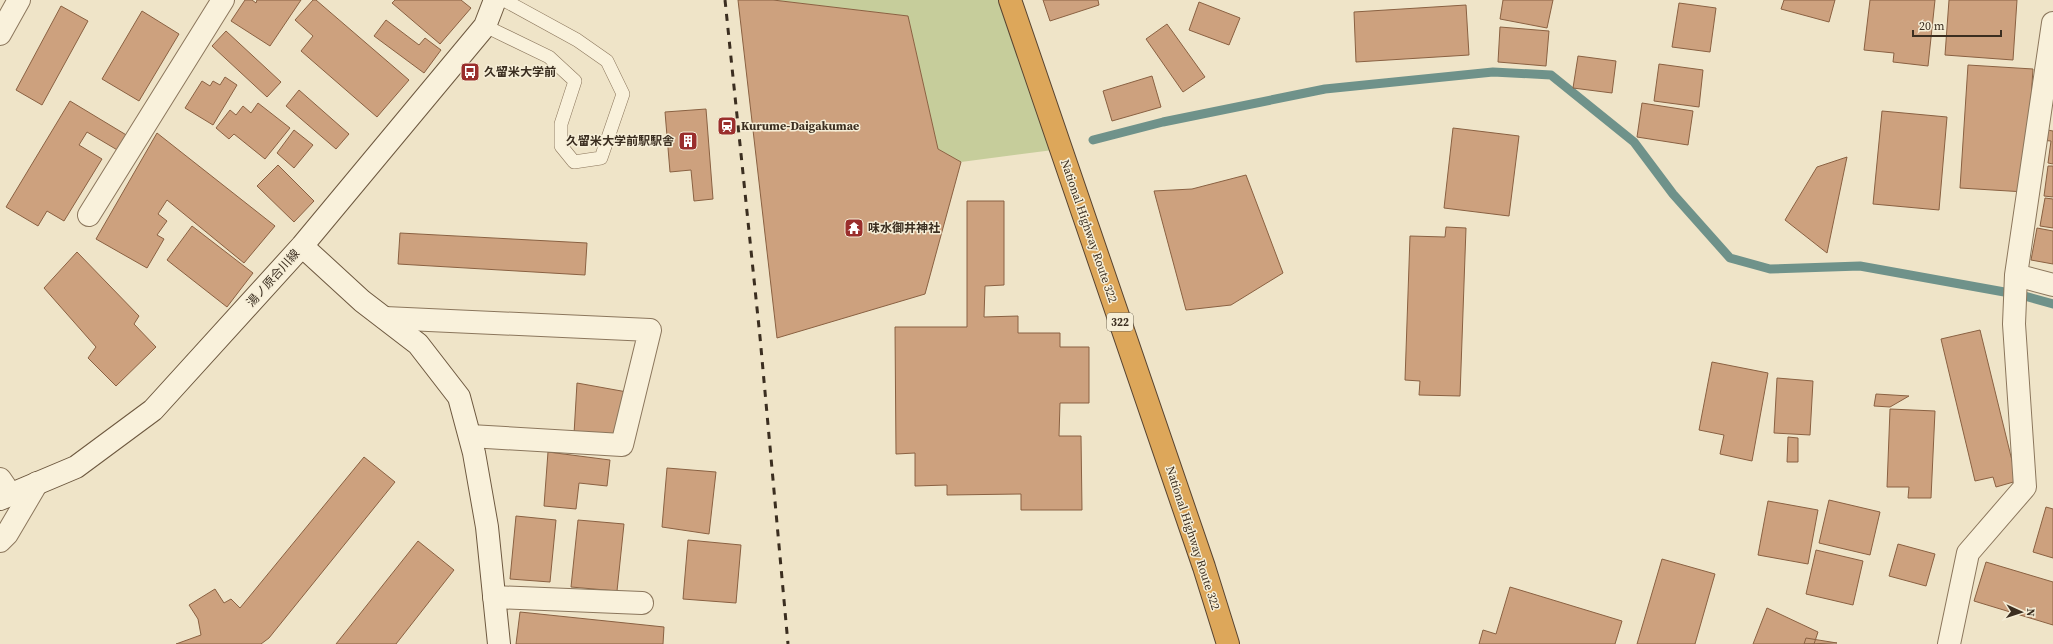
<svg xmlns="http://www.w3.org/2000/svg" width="2053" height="644" viewBox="0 0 2053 644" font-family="'Source Serif 4','Noto Sans JP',serif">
<rect width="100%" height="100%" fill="#efe4c8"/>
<path fill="#c6cd9b" d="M773,0h237l51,149 -100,13 -23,-13 -30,-133z"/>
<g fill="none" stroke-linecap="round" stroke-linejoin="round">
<path stroke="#6f928a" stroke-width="9" d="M1093,140l70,-18 162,-33 168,-17 58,3 83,67 39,52 57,64 40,11 90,-3 161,29 32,9"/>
</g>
<path fill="#cda17e" stroke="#8a6142" d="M245,0h7l4,3 1,-3h44l-31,46 -39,-25z
M313,0h3l93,80 -32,37 -76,-66 12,-15 -18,-16z
M395,0h66l10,8 -31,36 -48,-41z
M738,0h35l135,16 30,133 23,13 -36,132 -148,44z
M1043,0h55l1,5 -49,16z
M1503,0h50l-6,28 -47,-9z
M1784,0h51l-6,22 -48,-13z
M1870,0h65l-7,66 -35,-4 1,-9 -30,-3z
M1949,0h68l-4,60 -68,-5z
M1199,2l41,16 -11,27 -40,-15z
M1679,3l37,5 -6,44 -38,-5z
M1466,5l3,50 -113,7 -2,-50z
M61,6l27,15 -46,84 -26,-15z
M142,11l37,23 -40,67 -37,-22z
M386,20l33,25 6,-7 16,12 -17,23 -50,-37z
M1167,24l38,53 -22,15 -37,-53z
M1500,27l49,4 -3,35 -48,-4z
M226,31l55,51 -14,15 -55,-51z
M1578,56l38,5 -4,32 -39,-5z
M1659,64l44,6 -4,37 -45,-6z
M1968,65l65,4 -8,123 -65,-4z
M1152,76l9,31 -49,14 -9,-30z
M225,77l12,8 -24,40 -28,-17 17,-27 8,5 3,-5 7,4z
M299,90l50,44 -13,15 -50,-43z
M70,101l58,35 -9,15 -32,-19 -8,13 23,14 -38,62 -17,-10 -9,15 -32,-19z
M258,103l32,25 -25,31 -31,-25 -5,5 -13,-11 14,-18 6,5 7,-9 8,7z
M1642,103l51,8 -5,34 -51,-8z
M706,109l7,90 -19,2 -3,-31 -21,2 -5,-60z
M1882,111l65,6 -8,93 -66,-6z
M1453,128l66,8 -10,80 -65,-8z
M2042,129l11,2v33l-5,-1 3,-22 -11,-1z
M294,130l19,15 -19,23 -17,-15z
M157,133l118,93 -31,37 -77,-63 -9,14 9,7 -10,14 7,4 -17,29 -51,-29z
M1847,157l-20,96 -42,-33 32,-53z
M278,165l36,36 -20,21 -37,-36z
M2048,166h5v31l-9,-1z
M1246,175l37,98 -52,32 -45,5 -32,-119 38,-2z
M2045,198l8,1v29l-13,-2z
M967,201h37v84l-19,1 -1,31 34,-1v17h42v14h29v56h-29l-1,33h22l1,74h-61v-16l-74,1v-10l-32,1v-33l-19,1 -1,-127h72z
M192,226l61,47 -26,34 -60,-47z
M1446,227l20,1 -6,168 -41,-1 1,-14 -15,-1 5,-144 35,1z
M2037,228l16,3v33l-22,-4z
M400,233l187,10 -2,32 -187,-11z
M77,252l62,64 -5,8 22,23 -40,39 -28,-28 8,-11 -52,-59z
M1980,330l37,151 -21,6 -3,-10 -18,4 -34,-142z
M1712,362l56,11 -16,88 -32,-7 4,-19 -25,-5z
M1777,378l36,3 -3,54 -36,-2z
M577,383l50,9 -10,44 -43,-2z
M1876,394l33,2 -19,11 -16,-1z
M1890,409l45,2 -4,87h-23l1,-11h-22z
M1788,437l10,1v24h-11z
M548,452l62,8 -3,26 -28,-3 -3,26 -32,-3z
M364,457l31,25 -126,156 -8,6h-85l25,-9 -3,-16 -9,-14 26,-16 9,14 7,-4 9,9z
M667,468l49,4 -7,62 -47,-7z
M1829,500l51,12 -10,43 -51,-12z
M1768,501l50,9 -10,54 -50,-9z
M2046,507l7,2v49l-20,-6z
M516,516l40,4 -6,62 -40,-3z
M578,520l46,4 -7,67 -46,-4z
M688,540l53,5 -5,58 -53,-4z
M418,541l36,29 -58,74h-60z
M1898,544l37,10 -9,32 -37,-10z
M1816,550l47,11 -10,44 -47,-11z
M1662,559l53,15 -20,70h-58z
M1986,562l67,20v43l-79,-24z
M1510,587l112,34 -7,23h-136l4,-14 13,4z
M1767,608l51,24 -4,12h-61z
M520,612l144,15 -1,17h-147z
M1806,638l31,5 -33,1z"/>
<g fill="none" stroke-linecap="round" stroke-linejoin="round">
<g stroke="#8b765c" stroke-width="14">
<path id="lane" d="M485,26l64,31 26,24 -14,43v22l13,16 27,-4 22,-64 -16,-33 -30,-21 -73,-40"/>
</g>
<g stroke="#8b765c" stroke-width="24">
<path id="street" d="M0,34l19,-34
M89,215l134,-215
M2016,275l37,10
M385,318l265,12 -28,115 -152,-9
M0,479l11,16
M0,541l7,-7 30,-51
M494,597l148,6
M1949,644l19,-91 57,-66 -11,-163 2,-49 37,-252"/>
</g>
<g stroke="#6d583f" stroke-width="24">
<path id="secondary" d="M302,246l60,55 56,43 41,53 15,56 13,74 12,117
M0,499l76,-32 77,-57 149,-164 183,-220 10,-26"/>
</g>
<g stroke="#594430" stroke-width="24">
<path id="highway" d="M1010,0l194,567 24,77"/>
</g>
<use href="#lane" stroke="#f9f1db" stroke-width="13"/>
<use href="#street" stroke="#f9f1db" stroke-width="22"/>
<use href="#secondary" stroke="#f9f1db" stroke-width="22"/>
<use href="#highway" stroke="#dda75a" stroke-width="22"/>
<path stroke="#3b2e20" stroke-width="3" stroke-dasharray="7 7" stroke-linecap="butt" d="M725,0l35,337 28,307"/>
</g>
<defs>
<g id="bus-square" transform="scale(1)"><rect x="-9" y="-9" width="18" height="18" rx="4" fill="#9a2e2c" stroke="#f6eed7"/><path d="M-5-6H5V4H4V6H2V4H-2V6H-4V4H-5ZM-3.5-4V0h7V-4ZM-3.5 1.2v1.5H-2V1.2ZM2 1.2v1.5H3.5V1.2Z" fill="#fff"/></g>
<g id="station-square" transform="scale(1)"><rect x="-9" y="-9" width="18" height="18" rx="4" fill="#9a2e2c" stroke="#f6eed7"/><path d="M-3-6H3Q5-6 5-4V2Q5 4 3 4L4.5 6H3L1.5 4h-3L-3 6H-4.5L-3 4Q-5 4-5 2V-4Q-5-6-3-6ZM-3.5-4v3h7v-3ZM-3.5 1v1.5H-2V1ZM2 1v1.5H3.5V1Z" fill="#fff"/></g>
<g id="building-square" transform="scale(1)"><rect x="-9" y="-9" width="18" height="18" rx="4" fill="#9a2e2c" stroke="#f6eed7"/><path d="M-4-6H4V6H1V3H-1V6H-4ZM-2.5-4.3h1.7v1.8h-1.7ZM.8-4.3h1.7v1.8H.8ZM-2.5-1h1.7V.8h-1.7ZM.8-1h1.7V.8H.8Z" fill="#fff"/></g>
<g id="temple-square" transform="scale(1)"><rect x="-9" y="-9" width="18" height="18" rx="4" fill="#9a2e2c" stroke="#f6eed7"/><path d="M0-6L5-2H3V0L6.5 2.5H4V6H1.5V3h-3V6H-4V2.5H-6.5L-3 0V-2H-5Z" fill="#fff"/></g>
</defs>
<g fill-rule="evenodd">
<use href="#bus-square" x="470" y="72"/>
<use href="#station-square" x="727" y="126"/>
<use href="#building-square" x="688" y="141"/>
<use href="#temple-square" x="854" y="228"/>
</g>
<g text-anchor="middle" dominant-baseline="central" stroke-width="3" stroke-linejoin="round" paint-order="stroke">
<rect fill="#f6eed7" stroke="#736857" stroke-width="1" x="1107" y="313" width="26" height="18" rx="3"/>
<g font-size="11" font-weight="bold" fill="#3b2e20">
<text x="1120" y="322">322</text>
</g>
<g font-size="12" font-weight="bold" fill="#3b2e20" stroke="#f6eed7" text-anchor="start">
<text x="484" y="72">久留米大学前</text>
<text x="741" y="126">Kurume-Daigakumae</text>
<text x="674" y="141" text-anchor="end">久留米大学前駅駅舎</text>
<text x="868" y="228">味水御井神社</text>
</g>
<g font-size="12" fill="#3b2e20" stroke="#f6eed7">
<text transform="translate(1089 231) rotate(71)">National Highway Route 322</text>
<text transform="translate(273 278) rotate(-48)">湯ノ原合川線</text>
<text transform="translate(1193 538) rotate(72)">National Highway Route 322</text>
</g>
</g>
<g transform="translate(2021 612) rotate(93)" stroke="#f6eed7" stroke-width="3" paint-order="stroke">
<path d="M0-3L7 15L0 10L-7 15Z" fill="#3b2e20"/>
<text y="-6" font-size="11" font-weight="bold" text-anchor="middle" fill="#3b2e20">N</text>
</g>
<path d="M1913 30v6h88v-6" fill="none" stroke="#3b2e20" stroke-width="2"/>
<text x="1919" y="30" font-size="12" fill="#3b2e20" stroke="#f6eed7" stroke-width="3" paint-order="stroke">20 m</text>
</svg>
